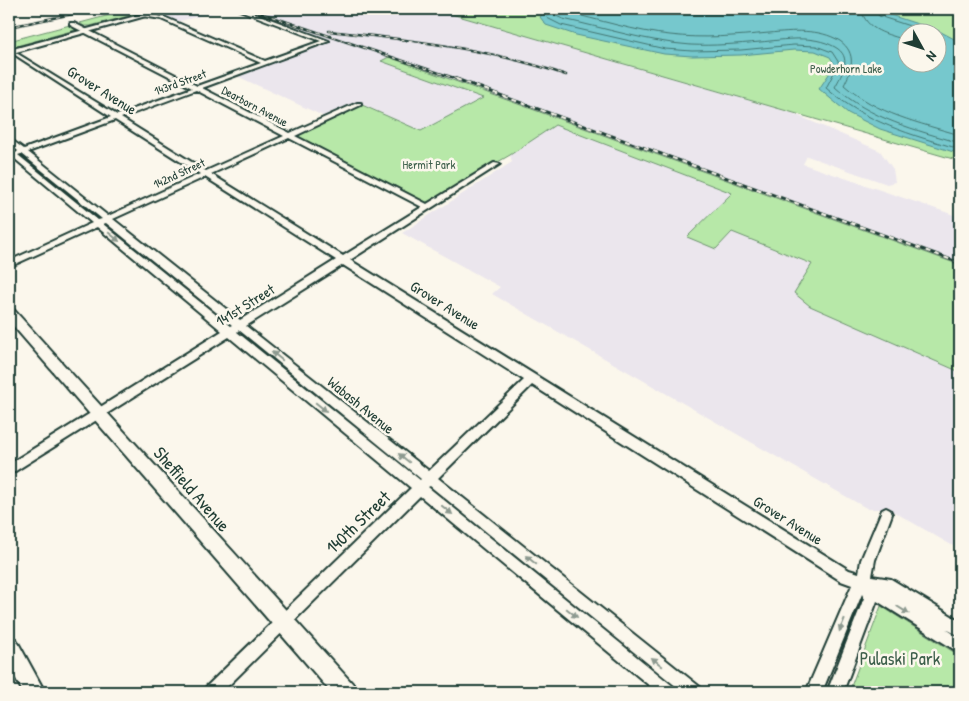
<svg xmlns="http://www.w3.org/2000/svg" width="969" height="701" viewBox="0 0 969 701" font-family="'Patrick Hand',sans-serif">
<rect width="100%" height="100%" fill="#fbf7ec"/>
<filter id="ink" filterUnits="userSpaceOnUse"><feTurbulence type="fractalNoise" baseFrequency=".02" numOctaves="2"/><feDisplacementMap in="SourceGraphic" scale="10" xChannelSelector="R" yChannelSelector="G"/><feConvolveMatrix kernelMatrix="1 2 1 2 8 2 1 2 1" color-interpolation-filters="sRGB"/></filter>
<g filter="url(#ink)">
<path fill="#ebe6ed" d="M179,9h48l-59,15 -16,-8z
M242,9h192l358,104 88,38 13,18 2,13 -8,2 -80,-28 -4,8 157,53v48l-571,-208 -7,4 102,37 -63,33 -65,-29 -33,14 -86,-40 91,-35z
M555,125l177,68 -44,44 44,-5 81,33 -3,41 150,66v178l-71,-41h-21l-376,-215 8,-7 -98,-54 110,-71 -2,-7z"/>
<path fill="#b7e8a8" stroke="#6b926e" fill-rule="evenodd" d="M132,9h23l-65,17h-6l-4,-3z
M434,9h526v152zM906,32h30v30h-30z
M70,25l5,5 -66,18v-7z
M389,57l571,208v107l-150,-66 -16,-13 18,-29 -80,-32 -16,17 -29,-12 45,-44 -177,-68 -45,30 -83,48 -131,-67 66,-31 59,26 62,-33 -102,-37z
M881,606l79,50v36h-111z"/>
<path fill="#76c8cd" stroke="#539090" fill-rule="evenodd" d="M546,9h326l67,22 21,11v112l-80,-25 -32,-16 -29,-24 16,-24 -5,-8 -15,-6 -21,-1 -53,5 -49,1 -28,-2 -88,-19 -30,-10 -6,-8zM906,32h30v30h-30z"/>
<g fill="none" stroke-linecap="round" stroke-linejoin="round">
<path stroke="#427571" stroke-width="1" d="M549,9l-2,9 14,7 104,24 27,2 49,-1 53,-5 22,1 16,6 7,11 -13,25c39,34 85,47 134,61
M556,9v7l7,3c42,9 85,23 128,26 22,1 46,-1 69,-3 24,-2 52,-8 75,5 18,10 7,27 0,40 35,32 81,43 125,56
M563,9l2,3c32,7 72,20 105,23 33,4 66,1 99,-2 23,-2 50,-5 71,8 17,12 12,29 4,44 33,29 75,38 116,50
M861,9c5,22 26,25 45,31
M875,9l4,7 49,16"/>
<g stroke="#1f3d34" stroke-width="4">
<path id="street" d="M237,9h6l86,32 -127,47 88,45 67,-30h4v2l-66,31 132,68 67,-41 6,1 -150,96 499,310 10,3 2,-13 21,-50 4,-2 4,2 2,4 -17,46 -3,16 19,3 69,42v15l-14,-7 14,9v15l-83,-52 -34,91h-16l37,-94 -2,-4 -40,98h-16l46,-107 -11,-4 -309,-196 -94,93 262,209 3,5h-20l-253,-206 -2,1 246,200 3,5h-20l-237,-196 -198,196h-19l3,-5 205,-199 -182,-151 -220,138v-11l213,-133 -125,-104 -88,40v-6l83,-38 -83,-69v-5l7,4 2,-2 -9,-8v-5l15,11 87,-32 -102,-66h4l104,64 75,-27 -122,-63v-2h4l123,63 64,-23 -100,-44 -18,-3v-2l21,3 101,44 56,-20zM196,90l88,46 -78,35 -85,-53zM115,120l85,54 -92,42 -80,-64zM289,138l133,69 -79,49 -132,-82zM21,154h1l80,65 -4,1 -80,-65zM205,177l131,83 -96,60 -127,-101zM106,223l126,102 -2,1 -127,-102zM343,265l181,115 -95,91 -183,-145zM239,330l182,149 -1,1 -183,-148z"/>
</g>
<g stroke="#1f3d34" stroke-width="4">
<path id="secondary" d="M162,9h9l-162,45v-4z
M9,309l5,1 339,374 3,8h-25l-322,-371z
M9,636l7,3 29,53h-22l-14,-26z"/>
</g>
<use href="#street" fill="#fbf7ec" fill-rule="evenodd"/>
<use href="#secondary" fill="#fbf7ec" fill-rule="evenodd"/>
<g stroke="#1f3d34" stroke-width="2.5">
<path id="rail-far1" d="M249,9l211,71
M9,27l88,-18
M329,31c80,9 160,17 237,44"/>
</g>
<g stroke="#1f3d34" stroke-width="3">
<path id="rail" d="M456,79l504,184"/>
</g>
<use href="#rail-far1" stroke="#fbf7ec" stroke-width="1" stroke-dasharray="4" stroke-linecap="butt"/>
<use href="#rail" stroke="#fbf7ec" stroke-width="2" stroke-dasharray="5" stroke-linecap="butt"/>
</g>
<path fill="#8a85a8" stroke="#1f3d34" d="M183,9h3l-2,4 -7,2 -2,-4z"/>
<path fill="#c5bef0" stroke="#1f3d34" d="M176,9h7l-8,2z"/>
<defs><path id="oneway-solid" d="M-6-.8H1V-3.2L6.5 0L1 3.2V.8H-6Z" transform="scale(1.25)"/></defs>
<g fill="#8d9a90">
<use href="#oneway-solid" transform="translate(114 237) rotate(39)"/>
<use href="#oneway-solid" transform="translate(277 356) rotate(-141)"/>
<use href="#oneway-solid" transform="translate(321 407) rotate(39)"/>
<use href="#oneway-solid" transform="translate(404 458) rotate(-141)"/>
<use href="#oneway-solid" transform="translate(447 510) rotate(39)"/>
<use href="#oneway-solid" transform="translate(531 560) rotate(-141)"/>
<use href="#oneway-solid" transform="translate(903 610) rotate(32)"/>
<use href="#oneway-solid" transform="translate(572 613) rotate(39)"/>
<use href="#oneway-solid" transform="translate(842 625) rotate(112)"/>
<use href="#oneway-solid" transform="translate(657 662) rotate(-141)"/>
</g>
</g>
<g text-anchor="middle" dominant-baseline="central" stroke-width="5" stroke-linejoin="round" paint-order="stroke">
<g font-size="12" fill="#3d5f4b" stroke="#fbf7ec">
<text x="846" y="68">Powderhorn Lake</text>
<text x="429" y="164">Hermit Park</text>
</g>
<g font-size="12" fill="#1f3d34" stroke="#fbf7ec">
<text transform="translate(180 82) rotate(-20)">143rd Street</text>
<text transform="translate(255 106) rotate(28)">Dearborn Avenue</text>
<text transform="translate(179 173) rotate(-25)">142nd Street</text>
</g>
<g font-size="15" fill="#1f3d34" stroke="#fbf7ec">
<text transform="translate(102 90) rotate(32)">Grover Avenue</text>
<text transform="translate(245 305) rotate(-32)">141st Street</text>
<text transform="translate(445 305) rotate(32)">Grover Avenue</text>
<text transform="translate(361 405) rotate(39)">Wabash Avenue</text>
<text transform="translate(788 520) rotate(32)">Grover Avenue</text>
</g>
<g font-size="18" fill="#1f3d34" stroke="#fbf7ec">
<text transform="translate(192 489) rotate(49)">Sheffield Avenue</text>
<text transform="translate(358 522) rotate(-44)">140th Street</text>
</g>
<g font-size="18" fill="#3d5f4b" stroke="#fbf7ec">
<text x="900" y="658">Pulaski Park</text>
</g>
</g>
<rect width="969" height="701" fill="none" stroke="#fbf7ec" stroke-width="30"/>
<rect x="15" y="15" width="939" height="671" fill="none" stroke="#1f3d34" stroke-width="2" filter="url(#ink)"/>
<g transform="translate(922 48) rotate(130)"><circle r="24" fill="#fbf7ec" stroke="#a3ada2"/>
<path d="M0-4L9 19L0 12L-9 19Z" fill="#1f3d34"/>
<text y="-8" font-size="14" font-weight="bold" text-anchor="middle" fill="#1f3d34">N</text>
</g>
</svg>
